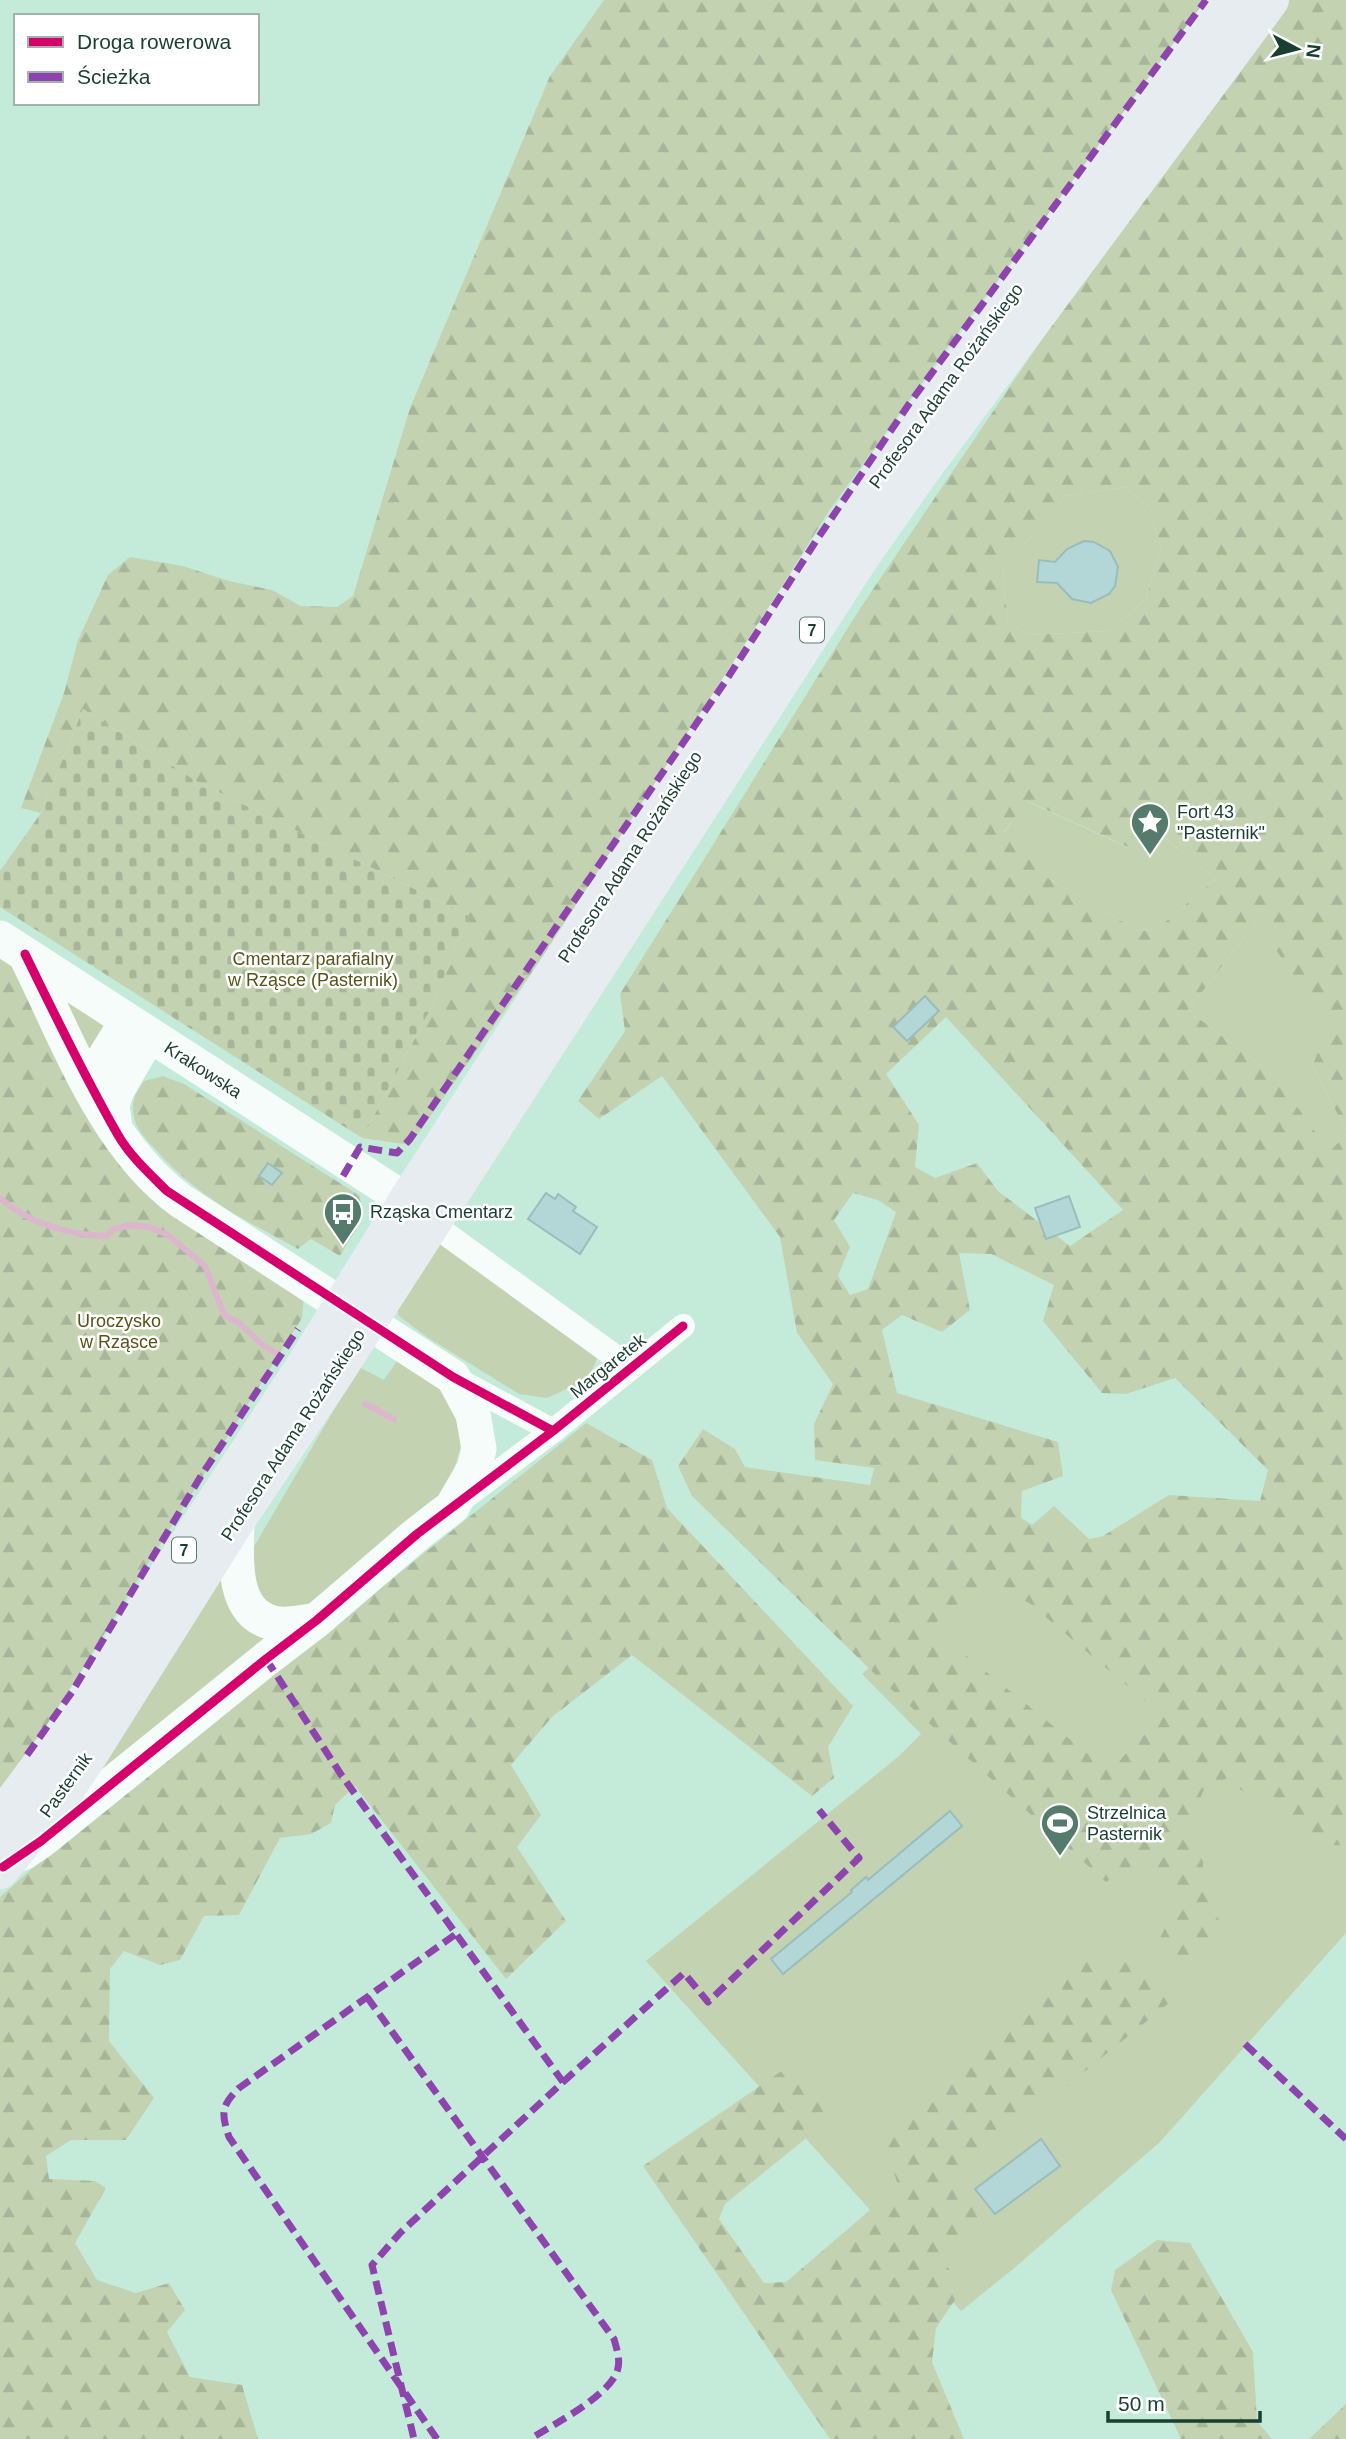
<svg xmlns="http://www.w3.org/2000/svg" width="1346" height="2439" viewBox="0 0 1346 2439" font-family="Helvetica,sans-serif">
<defs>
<pattern id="forest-firs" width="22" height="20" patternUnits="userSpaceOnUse" patternTransform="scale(1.75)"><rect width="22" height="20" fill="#c3d3b2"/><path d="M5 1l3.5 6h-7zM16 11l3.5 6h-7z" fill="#a7b699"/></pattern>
<pattern id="cemetery-stones" width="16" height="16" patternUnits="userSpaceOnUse" patternTransform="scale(1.75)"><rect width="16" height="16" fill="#c3d3b2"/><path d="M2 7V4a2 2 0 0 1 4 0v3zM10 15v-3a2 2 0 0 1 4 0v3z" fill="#a7b699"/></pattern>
</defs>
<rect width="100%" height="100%" fill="#c4ebda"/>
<path fill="#c3d3b2" d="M1124,487l25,19 12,40 -15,53 -37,32 -81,4 -20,-14 -6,-50 63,-75z
M1026,801l103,47 24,-20 62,51 -59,51 -18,1 -90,-53 -44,-45z
M1256,922l75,104 -19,40 34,64v5l-17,18 -52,-75 -89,-68z
M57,988l54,34 -20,36z
M437,1242l161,114 -9,22 -10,13 -8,-4 -24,11 -28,-4 -92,-57 -28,-21 -2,-7z
M399,1358l51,38 12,46 -14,48 -146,119 -33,-2 -21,-24 4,-33 107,-183 25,13z
M1054,1506l292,275v152l-186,209 -148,128 -51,41 -315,-350 253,-205 22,-22 -59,-60z
M221,1578l54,58 -192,156z"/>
<path fill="url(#forest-firs)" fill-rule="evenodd" d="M604,0h606l-247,326 -134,185 -159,254 -138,207 -122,173 -48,-7 70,-132 37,-90 -273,-135 -113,-72 -42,104 -20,-5 43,-115 14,-53 30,-65 22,-18 53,9 46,15 43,9 29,16 36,1 16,-11 57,-188 140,-332z
M1284,0h62v1130l-34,-64 18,-40 -74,-104 -68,88 89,68 52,74 17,-17v707l-3,3 -29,1 -87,-67 -20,4 -19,42 15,37v27l21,41 -27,39 -38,-28 14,-32 -9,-30 -34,-12 -24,15 -223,-200 -191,-186 -14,-30 25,-37 32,20 10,18 125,18 4,-17 -59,-8 -1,-36 19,-40 -36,-51 -17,-96 -118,-161 -63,43 -21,-18 47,-70 -5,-37 239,-384 187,-277zM1124,487l25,19 12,40 -15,53 -37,32 -81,4 -20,-14 -6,-50 63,-75zM1027,801l103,47 23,-20 62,51 -59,51 -18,1 -90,-53 -44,-46zM946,1017l177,193 -53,36 -72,-55 -21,-28 -42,15 -20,-11 4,-42 -33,-51zM853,1193l25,7 18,12 -28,77 -18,6 -12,-19 12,-29 -16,-27zM959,1253l32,1 63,31 -11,36 59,72 24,1 49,-16 93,92 -8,31 -91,-6 -66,41 -38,9 -44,-27 1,-27 41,-15 -5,-34 -161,-49 -15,-63 20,-15 40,17 28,-22zM984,1581l45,22 128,108 -11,22 -37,38 -178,-144z
M0,953l11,7 91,176 202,159 -2,23 -265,423 -37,50z
M163,1076l21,8 176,112 2,23 -22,37 -29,-17 -13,10c-55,-30 -99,-51 -141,-98 -12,-13 -23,-23 -24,-41 -1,-12 5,-20 11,-29z
M586,1423l66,37 15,48 186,198 -25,41 6,31 -22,18 -180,-141 -80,62 -41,48 30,50 -24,32 49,74 -60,58 -151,-193 -20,19 -4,18 -20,11 -31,4 -41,77 -35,1 -24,44 -20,5 -36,-14 -14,18 -1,72 45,57 -28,42h-55l-25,16 3,23 46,2 11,7 -31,55 22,37 39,13 33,-10 16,27 -18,22 23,45 52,8 16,54h-258v-542l35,-31z
M1089,1954l24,17 21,-16 40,44 -222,180 36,48 -44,35 19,26 -27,40 -4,34 32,77h-134l-187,-273 152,-104 40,53 -110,89 -6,15 45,64 22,-1 112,-96 -5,-17 -25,-29z
M1157,2240l33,3 63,109 4,69 15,18h-91l-70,-149 4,-20z
M1346,2404v35h-37z"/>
<path fill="url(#cemetery-stones)" d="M83,709l113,72 273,135 -37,90 -70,132 -362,-231v-36l41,-58z"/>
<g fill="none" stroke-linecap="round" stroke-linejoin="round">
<path stroke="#dcb6cd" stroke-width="6" d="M0,1198c28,25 69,37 106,38l8,-7 18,-4 17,2 19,8 37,31 19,49 14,7 26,24 14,8
M365,1404l29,15"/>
</g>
<path fill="#b2d7d6" stroke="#99bdbc" stroke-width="2" d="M1084,541l10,1 16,9 8,16 -3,19 -6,8 -18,9 -19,-4 -15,-16 -20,-1 2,-22 16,2 12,-13z
M925,996l14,15 -32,30 -14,-14z
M268,1163l14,10 -10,12 -13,-9z
M546,1193l9,6 3,-5 18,13 -3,4 24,16 -17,27 -52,-35z
M1069,1196l11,31 -34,12 -11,-31z
M950,1811l12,15 -179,148 -12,-15 81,-67 -1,-2 15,-13 2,3z
M1041,2139l19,27 -65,48 -20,-25z"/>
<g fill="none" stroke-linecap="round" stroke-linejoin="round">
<path stroke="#f6fcf9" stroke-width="24" d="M431,1223l200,145
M453,1377l100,54
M461,1500l92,-69 130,-105"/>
<path stroke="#f6fcf9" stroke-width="35" d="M0,938l407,263
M92,1091l5,-21 30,-49
M115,1128l-3,-23 5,-15 32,-55
M237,1519c0,36 -9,98 42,105 12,1 26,-2 38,-4
M23,1853l18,-12 225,-182 51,-39 100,-86 35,-27 22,-38 5,-20 -6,-35 -20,-37 -272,-176c-77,-57 -114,-163 -156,-247"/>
<path stroke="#e6ecf0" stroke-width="38" d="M0,1820l63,-85 243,-371 101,-163 424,-655 57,-82 341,-464
M0,1870l66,-81 24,-36 147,-234 93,-138 531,-825 59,-84 350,-472"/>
<path stroke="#8e44ad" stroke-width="7" stroke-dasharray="14 7" stroke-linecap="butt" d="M343,1176l17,-29 37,6 13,-14 315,-457 91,-141 93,-137 297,-404
M266,1659l76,117 221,306 -163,151 -28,32 42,174
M27,1755l45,-63 129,-216 97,-147
M367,1997l247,342c3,11 7,22 3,33 -11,26 -63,52 -87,67
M1245,2044l101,95
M563,2082l121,-109 24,29 151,-144 -40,-48
M437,2439l-208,-302c-8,-24 -8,-31 10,-49l217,-154"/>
<g stroke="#fff" stroke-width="13">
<path id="cycleway" d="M25,954c30,61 59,122 93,181 12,21 32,39 49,56l286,186 100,54
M3,1867l38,-26 225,-182 51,-39 100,-86 136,-103 130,-105"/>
</g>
<use href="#cycleway" stroke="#d6006c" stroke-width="9"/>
</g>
<defs>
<g id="sight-pin" transform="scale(2.0125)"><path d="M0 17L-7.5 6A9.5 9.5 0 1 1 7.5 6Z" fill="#557b6c" stroke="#fff"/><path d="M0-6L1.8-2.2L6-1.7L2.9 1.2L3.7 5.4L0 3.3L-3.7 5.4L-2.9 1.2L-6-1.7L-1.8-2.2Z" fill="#fff"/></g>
<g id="bus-pin" transform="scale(2.0125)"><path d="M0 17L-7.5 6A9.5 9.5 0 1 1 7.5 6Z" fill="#557b6c" stroke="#fff"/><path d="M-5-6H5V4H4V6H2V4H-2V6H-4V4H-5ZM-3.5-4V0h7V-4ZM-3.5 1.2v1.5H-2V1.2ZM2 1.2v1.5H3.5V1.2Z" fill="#fff"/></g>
<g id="stadium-pin" transform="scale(2.0125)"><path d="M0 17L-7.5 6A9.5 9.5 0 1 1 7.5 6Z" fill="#557b6c" stroke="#fff"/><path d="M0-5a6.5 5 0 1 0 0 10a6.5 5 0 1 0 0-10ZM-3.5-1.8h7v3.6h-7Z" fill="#fff"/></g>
</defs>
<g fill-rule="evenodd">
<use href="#sight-pin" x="1150" y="822"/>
<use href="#bus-pin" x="343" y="1212"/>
<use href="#stadium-pin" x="1060" y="1823"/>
</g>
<g text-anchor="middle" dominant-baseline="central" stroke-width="5" stroke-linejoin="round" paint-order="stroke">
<g fill="#fff" stroke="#5e796e" stroke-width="2">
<rect x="800" y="617.5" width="24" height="25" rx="5"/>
<rect x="172" y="1537.5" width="24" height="25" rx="5"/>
</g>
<g font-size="16" font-weight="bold" fill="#193f30">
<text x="812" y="630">7</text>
<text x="184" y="1550">7</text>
</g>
<g font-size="18" fill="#193f30" stroke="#fff">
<text transform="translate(946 386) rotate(-54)">Profesora Adama Rożańskiego</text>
<text transform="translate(630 857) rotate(-57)">Profesora Adama Rożańskiego</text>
<text transform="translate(203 1070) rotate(33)">Krakowska</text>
<text transform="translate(608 1366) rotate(-39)">Margaretek</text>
<text transform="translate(293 1435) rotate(-57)">Profesora Adama Rożańskiego</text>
<text transform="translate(66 1785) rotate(-54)">Pasternik</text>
</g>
<g font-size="18" fill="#193f30" stroke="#fff" text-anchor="start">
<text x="1177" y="812">Fort 43<tspan x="1177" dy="21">"Pasternik"</tspan></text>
<text x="370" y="1212">Rząska Cmentarz</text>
<text x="1087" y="1813">Strzelnica<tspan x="1087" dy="21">Pasternik</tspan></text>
</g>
<g font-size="18" fill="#585419" stroke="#fff">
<text x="313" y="959">Cmentarz parafialny<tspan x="313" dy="21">w Rząsce (Pasternik)</tspan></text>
<text x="119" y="1321">Uroczysko<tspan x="119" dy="21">w Rząsce</tspan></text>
</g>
</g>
<rect x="14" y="14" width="245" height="91" fill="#ffffff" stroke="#a3b2ac" stroke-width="2"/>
<rect x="28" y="37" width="35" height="10" fill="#d6006c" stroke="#a3b2ac" stroke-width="2"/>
<text x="77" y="49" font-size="21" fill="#193f30">Droga rowerowa</text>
<rect x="28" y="72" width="35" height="10" fill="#8e44ad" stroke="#a3b2ac" stroke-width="2"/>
<text x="77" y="84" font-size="21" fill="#193f30">Ścieżka</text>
<g transform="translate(1297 49) rotate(97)" stroke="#ffffff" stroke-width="5" paint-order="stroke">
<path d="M0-5L12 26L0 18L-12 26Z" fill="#193f30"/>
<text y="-10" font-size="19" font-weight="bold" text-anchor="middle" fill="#193f30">N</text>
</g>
<path d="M1108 2411v10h152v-10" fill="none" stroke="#193f30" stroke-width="3.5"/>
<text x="1118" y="2411" font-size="21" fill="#193f30" stroke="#ffffff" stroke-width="5" paint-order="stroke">50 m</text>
</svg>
